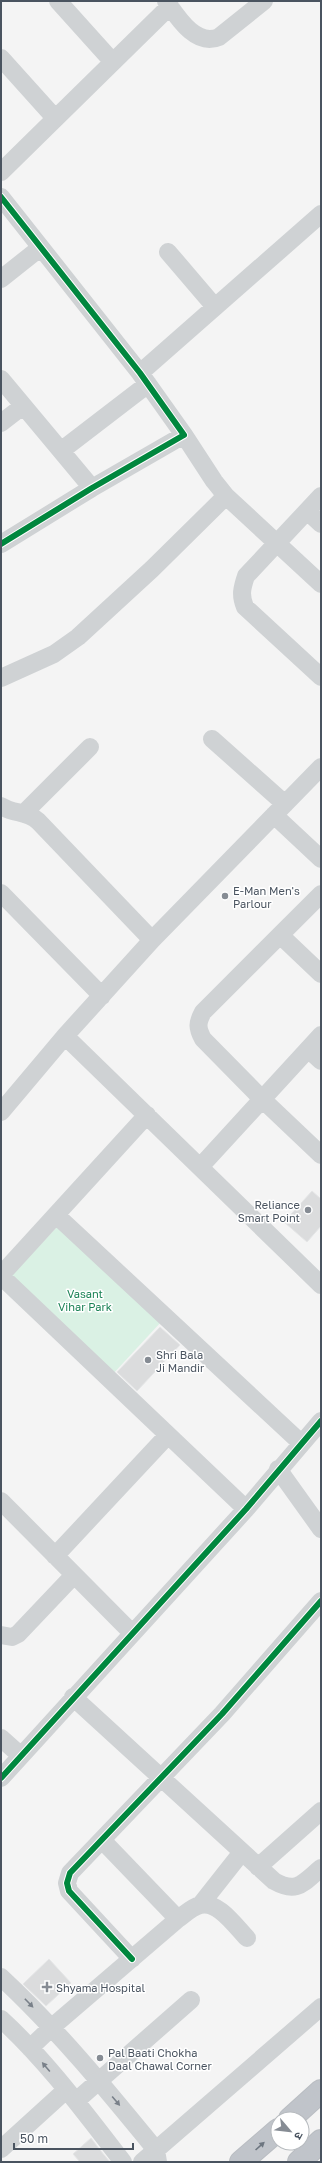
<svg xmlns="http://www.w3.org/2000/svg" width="322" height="2163" viewBox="0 0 322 2163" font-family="'Golos Text','Noto Sans Devanagari',sans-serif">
<rect width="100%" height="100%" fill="#f4f4f4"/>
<path fill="#daf1e4" d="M59,1225l102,97 -49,53 -103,-98z"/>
<path fill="#dbdcdd" stroke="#e5e6e7" d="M312,1191l9,8v27l-14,16 -23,-20z
M160,1327l20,18 -43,46 -20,-19z
M49,1959l22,24 -25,23 -23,-22z
M91,2138l9,12 10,12h-30l-7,-8z"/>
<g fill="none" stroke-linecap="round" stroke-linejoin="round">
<g stroke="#b9bdc2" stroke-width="24">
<path id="highway" d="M290,2119l31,-28
M241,2162l37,-32
M299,2162l22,-21"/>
</g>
<path stroke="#cfd2d4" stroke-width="18" d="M58,1l54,60
M166,1c12,17 30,46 53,36l45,-36
M1,58l54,60
M1,172l169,-166
M1,197l139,176 44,62 -92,53 -91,56
M168,252l47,55
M1,279l39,-31
M140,373l181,-159
M1,379l91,109
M1,423l22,-17
M184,435l30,46 12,15 95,88
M62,450l86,-66
M321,496l-75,80c-4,12 -6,19 -1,31l76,70
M307,511l14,13
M1,678l53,-24 24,-17 74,-68 74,-73
M212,739l73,65
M1,806c12,8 26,5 37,15l114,119
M25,812l65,-65
M274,815l47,44
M1,893l101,103
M321,894l-118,118c-6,11 -6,16 0,27l59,60 59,56
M280,935l41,39
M65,1036l256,249
M308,1049l13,12
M1,1112l64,-76 87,-96 169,-173
M200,1167l121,-132
M56,1215l245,228
M1,1275l146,-160
M1,1276l245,233
M278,1469l43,60
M1,1501l131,132
M55,1556l113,-121
M1,1635l11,2 6,-3 56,-59
M73,1697l201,184c23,13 29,2 47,-13
M1,1738l19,17
M1,1778l245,-269 75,-88
M258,1867l63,-56
M201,1904l41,-52
M178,1919c7,-5 14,-12 22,-14 18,-5 36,22 47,33
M132,1959l-63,-68 -2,-8 3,-10 152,-159 99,-113
M1,1977c57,53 106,113 155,173l2,12
M1,2019c46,42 84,94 122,143
M30,2048l22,-21 126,-108 -76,-79
M76,2101l115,-101
M1,2149l65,-59
M142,2162l179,-155"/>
<use href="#highway" stroke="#c0c4ca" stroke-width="22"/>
<g stroke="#fff" stroke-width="8">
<path id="cycleway" d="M1,197l139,176 44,62 -92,53 -91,56
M1,1778l245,-269 75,-88
M132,1959l-63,-68 -2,-8 3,-10 152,-159 99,-113"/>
</g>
<use href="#cycleway" stroke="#00873e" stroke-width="6"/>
</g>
<defs><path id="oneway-solid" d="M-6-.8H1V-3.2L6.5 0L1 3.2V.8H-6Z"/></defs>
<g fill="#798089">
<use href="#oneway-solid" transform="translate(29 2003) rotate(46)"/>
<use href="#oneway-solid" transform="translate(46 2067) rotate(-130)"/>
<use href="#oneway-solid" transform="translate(116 2101) rotate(50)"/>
</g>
<use fill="#6d7680" href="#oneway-solid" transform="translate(260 2146) rotate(-42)"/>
<g fill="#868c94" stroke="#fff" stroke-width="1.5">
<circle cx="225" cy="896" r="4"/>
<circle cx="308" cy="1210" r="4"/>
<circle cx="148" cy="1360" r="4"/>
<path d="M45 1981h4v4h4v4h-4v4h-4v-4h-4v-4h4z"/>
<circle cx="100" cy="2058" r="4"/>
</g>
<g text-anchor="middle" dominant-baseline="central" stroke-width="3" stroke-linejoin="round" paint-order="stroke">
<g font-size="11" fill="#4a5460" stroke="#fff" text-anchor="start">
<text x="233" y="890">E-Man Men's<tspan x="233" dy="13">Parlour</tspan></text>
<text x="300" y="1204" text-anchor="end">Reliance<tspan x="300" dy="13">Smart Point</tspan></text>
<text x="156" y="1354">Shri Bala<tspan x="156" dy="13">Ji Mandir</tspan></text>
<text x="56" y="1987">Shyama Hospital</text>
<text x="108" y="2052">Pal Baati Chokha<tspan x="108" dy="13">Daal Chawal Corner</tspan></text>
</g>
<g font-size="11" fill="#1a8255" stroke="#fff">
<text x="85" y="1293">Vasant<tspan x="85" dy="13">Vihar Park</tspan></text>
</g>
</g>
<rect width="322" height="2163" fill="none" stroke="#4a5460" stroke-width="4"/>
<g transform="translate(290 2131) rotate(118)"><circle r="19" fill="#ffffff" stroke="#b7bbbf"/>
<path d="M0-3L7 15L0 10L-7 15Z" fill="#868c94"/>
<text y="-6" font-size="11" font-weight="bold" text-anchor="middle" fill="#4a5460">उ</text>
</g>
<path d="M14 2143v6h119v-6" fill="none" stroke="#4a5460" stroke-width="2"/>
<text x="20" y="2143" font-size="12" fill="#4a5460" stroke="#ffffff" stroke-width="3" paint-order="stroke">50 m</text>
</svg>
